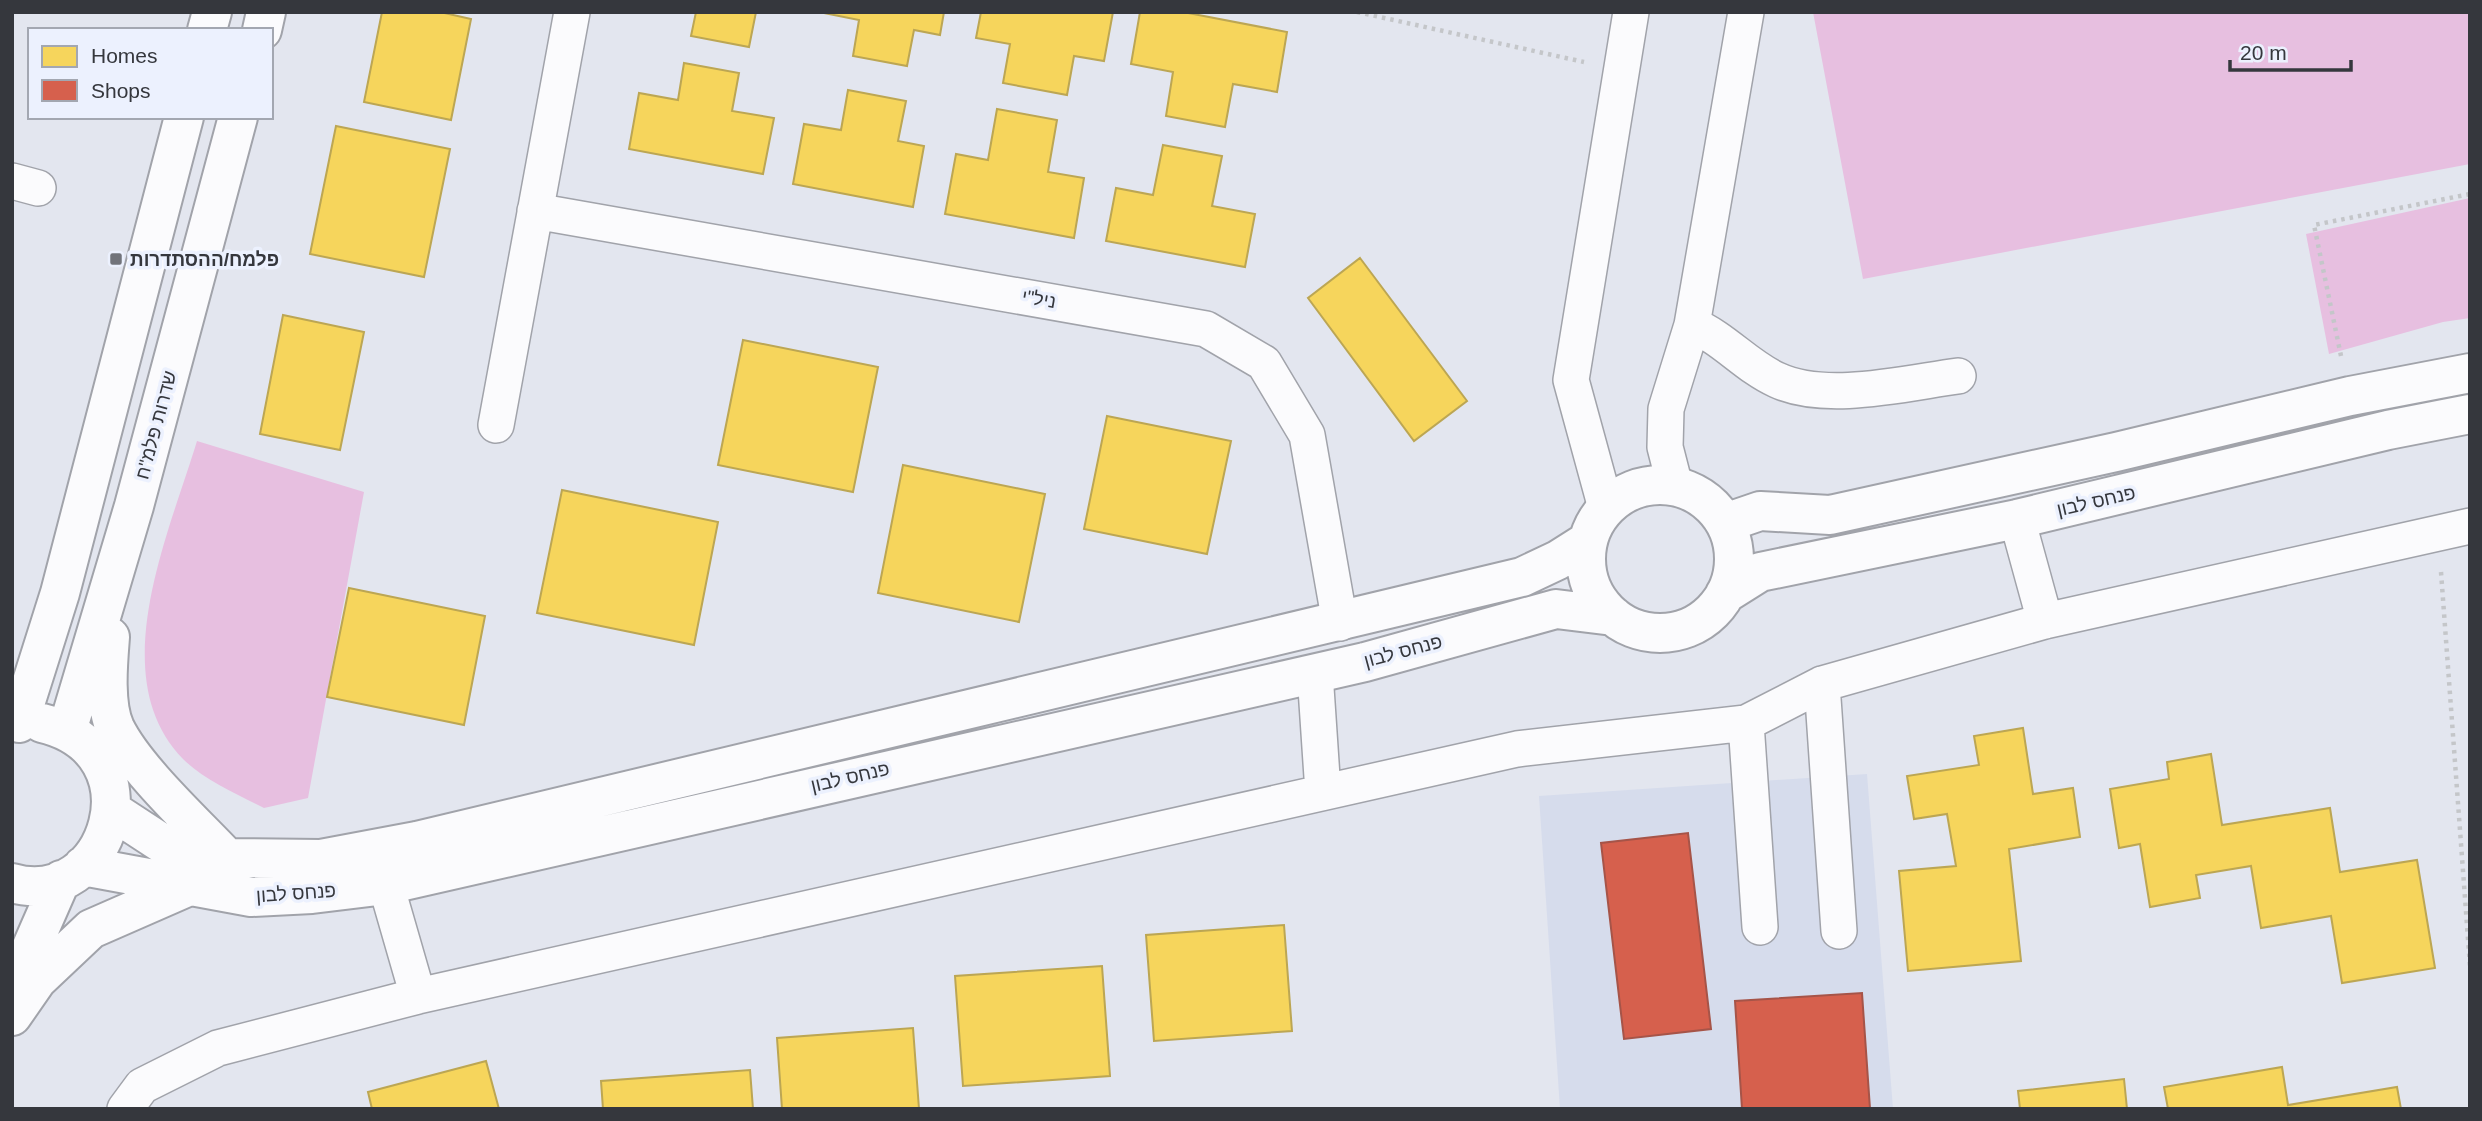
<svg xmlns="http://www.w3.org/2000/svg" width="2482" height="1121" viewBox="0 0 2482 1121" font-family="Helvetica,Heebo,sans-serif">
<rect width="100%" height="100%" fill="#e3e6ef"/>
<path fill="#d6dcec" d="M1867,774l26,335h-333l-21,-313z"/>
<path fill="#e7bfe0" d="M1813,12h656l1,152 -607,115z
M2470,198v120l-27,4 -114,32 -23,-120z
M197,441l167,51 -56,306 -44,10c-27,-14 -60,-28 -81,-49 -80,-82 -14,-225 14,-318z"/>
<path fill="#f6d55c" stroke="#bca653" stroke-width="2" d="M382,12h58l31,7 -20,101 -87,-18z
M696,12h60l-7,35 -58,-11z
M819,12h125l-4,23 -26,-5 -7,36 -54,-10 6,-36z
M981,12h132l-9,49 -30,-5 -7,39 -64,-12 7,-39 -34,-6z
M1140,12h43l104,20 -10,60 -44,-8 -8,43 -59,-11 7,-44 -42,-8z
M684,63l55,10 -7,38 42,7 -11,56 -134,-25 10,-56 39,7z
M848,90l58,11 -8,40 26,5 -11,61 -120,-23 11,-60 37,6z
M997,109l60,11 -9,52 36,6 -10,60 -129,-24 11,-60 32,6z
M336,126l114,23 -26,128 -114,-23z
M1163,145l59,11 -10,50 43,8 -10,53 -139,-26 10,-53 37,7z
M1360,258l107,143 -53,40 -106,-143z
M283,315l81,17 -24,118 -80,-16z
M743,340l135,27 -25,125 -135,-27z
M1107,416l124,25 -24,113 -123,-25z
M903,465l142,29 -26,128 -141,-29z
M562,490l156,32 -24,123 -157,-32z
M349,588l136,28 -21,109 -137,-28z
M2023,728l10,66 40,-6 7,49 -71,12 12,112 -113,10 -9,-100 57,-5 -9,-52 -33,5 -7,-43 72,-11 -5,-29z
M2211,754l11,71 108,-17 10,64 77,-12 18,108 -93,15 -11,-67 -70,12 -10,-62 -55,9 4,23 -50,9 -10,-63 -21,4 -9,-59 59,-10 -2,-17z
M1284,925l8,106 -138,10 -8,-106z
M1102,966l8,110 -147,10 -8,-110z
M913,1028l6,81h-137l-5,-71z
M486,1061l13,48h-127l-4,-17z
M2282,1067l6,38 109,-18 4,22h-233l-4,-22z
M750,1070l3,39h-150l-2,-28z
M2124,1079l3,30h-107l-2,-18z"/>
<path fill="#d6604d" stroke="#a65448" stroke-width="2" d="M1688,833l23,196 -87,10 -23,-196z
M1862,993l8,116h-128l-7,-108z"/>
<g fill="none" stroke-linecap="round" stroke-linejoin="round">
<g stroke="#a1a3aa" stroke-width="38">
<path id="minor" d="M12,181l26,7
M535,211l671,118 58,34 43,72 33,188
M1692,325c32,13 54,41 85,55 49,23 129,3 181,-4
M496,425l76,-413
M1675,486l-10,-39 1,-38 26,-84 54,-313
M1606,508l-35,-128 60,-368
M2017,519l28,102
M1315,673l8,119
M1822,684l17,247
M1746,723l14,204
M386,885l32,111
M125,1109l17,-23 76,-38 200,-52 1099,-247 229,-26 76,-39 223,-63 425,-95"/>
</g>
<g stroke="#a1a3aa" stroke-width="42">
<path id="tertiary" d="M207,30l5,-18
M262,30l4,-18
M1586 559a74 74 0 1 1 148 0a74 74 0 1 1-148 0Z
M1725,523l35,-12 70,4 286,-63 234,-56 120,-23
M1725,594l35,-22 257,-53 371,-89 82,-16
M110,637c-2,25 -6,67 5,91 20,41 79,95 112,130
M19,723l41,-130 124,-476
M67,731l67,-225 104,-389
M111,810l52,34 64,14 94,1 96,-18 1105,-264 36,-17 30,-19
M83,866l168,31 61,-3 74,-9 979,-223 191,-53 57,7
M12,883c97,28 149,-132 30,-160
M12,992l49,-112
M12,1016l25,-36 54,-51 96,-42"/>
</g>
<path stroke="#c4c6c9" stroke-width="4.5" stroke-dasharray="3.5 5" stroke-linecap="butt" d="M1357,12l227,50
M2341,356l-27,-131 156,-31
M2441,572l29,394"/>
<use href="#minor" stroke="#fbfbfd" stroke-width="35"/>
<use href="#tertiary" stroke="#fbfbfd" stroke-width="38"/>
</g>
<rect fill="#72747b" stroke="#ecf1fe" stroke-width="2.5" x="109" y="252" width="14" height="14" rx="3.5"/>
<g text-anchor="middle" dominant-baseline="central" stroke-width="7" stroke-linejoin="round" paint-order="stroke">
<g font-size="19" font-weight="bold" fill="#35373d" stroke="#ecf1fe" text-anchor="start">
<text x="130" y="259">פלמח/ההסתדרות</text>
</g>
<g font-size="19" fill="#35373d" stroke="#ecf1fe">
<text transform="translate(1039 299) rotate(10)">ניל"י</text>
<text transform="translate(156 425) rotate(-75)">שדרות פלמ"ח</text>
<text transform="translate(2096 501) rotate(-13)">פנחס לבון</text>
<text transform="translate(1403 651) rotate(-15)">פנחס לבון</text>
<text transform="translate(850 777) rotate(-13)">פנחס לבון</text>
<text transform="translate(296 893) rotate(-4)">פנחס לבון</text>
</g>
</g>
<rect width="2482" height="1121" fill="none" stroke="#35373d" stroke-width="28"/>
<rect x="28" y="28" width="245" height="91" fill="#ecf1fe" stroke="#a3a7b1" stroke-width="2"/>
<rect x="42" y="46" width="35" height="21" fill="#f6d55c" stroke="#a3a7b1" stroke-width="2"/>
<text x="91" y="63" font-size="21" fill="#35373d">Homes</text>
<rect x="42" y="80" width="35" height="21" fill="#d6604d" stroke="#a3a7b1" stroke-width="2"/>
<text x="91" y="98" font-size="21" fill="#35373d">Shops</text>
<path d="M2230 60v10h121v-10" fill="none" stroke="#35373d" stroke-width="3.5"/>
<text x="2240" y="60" font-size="21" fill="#35373d" stroke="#ecf1fe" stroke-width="5" paint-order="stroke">20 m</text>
</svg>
